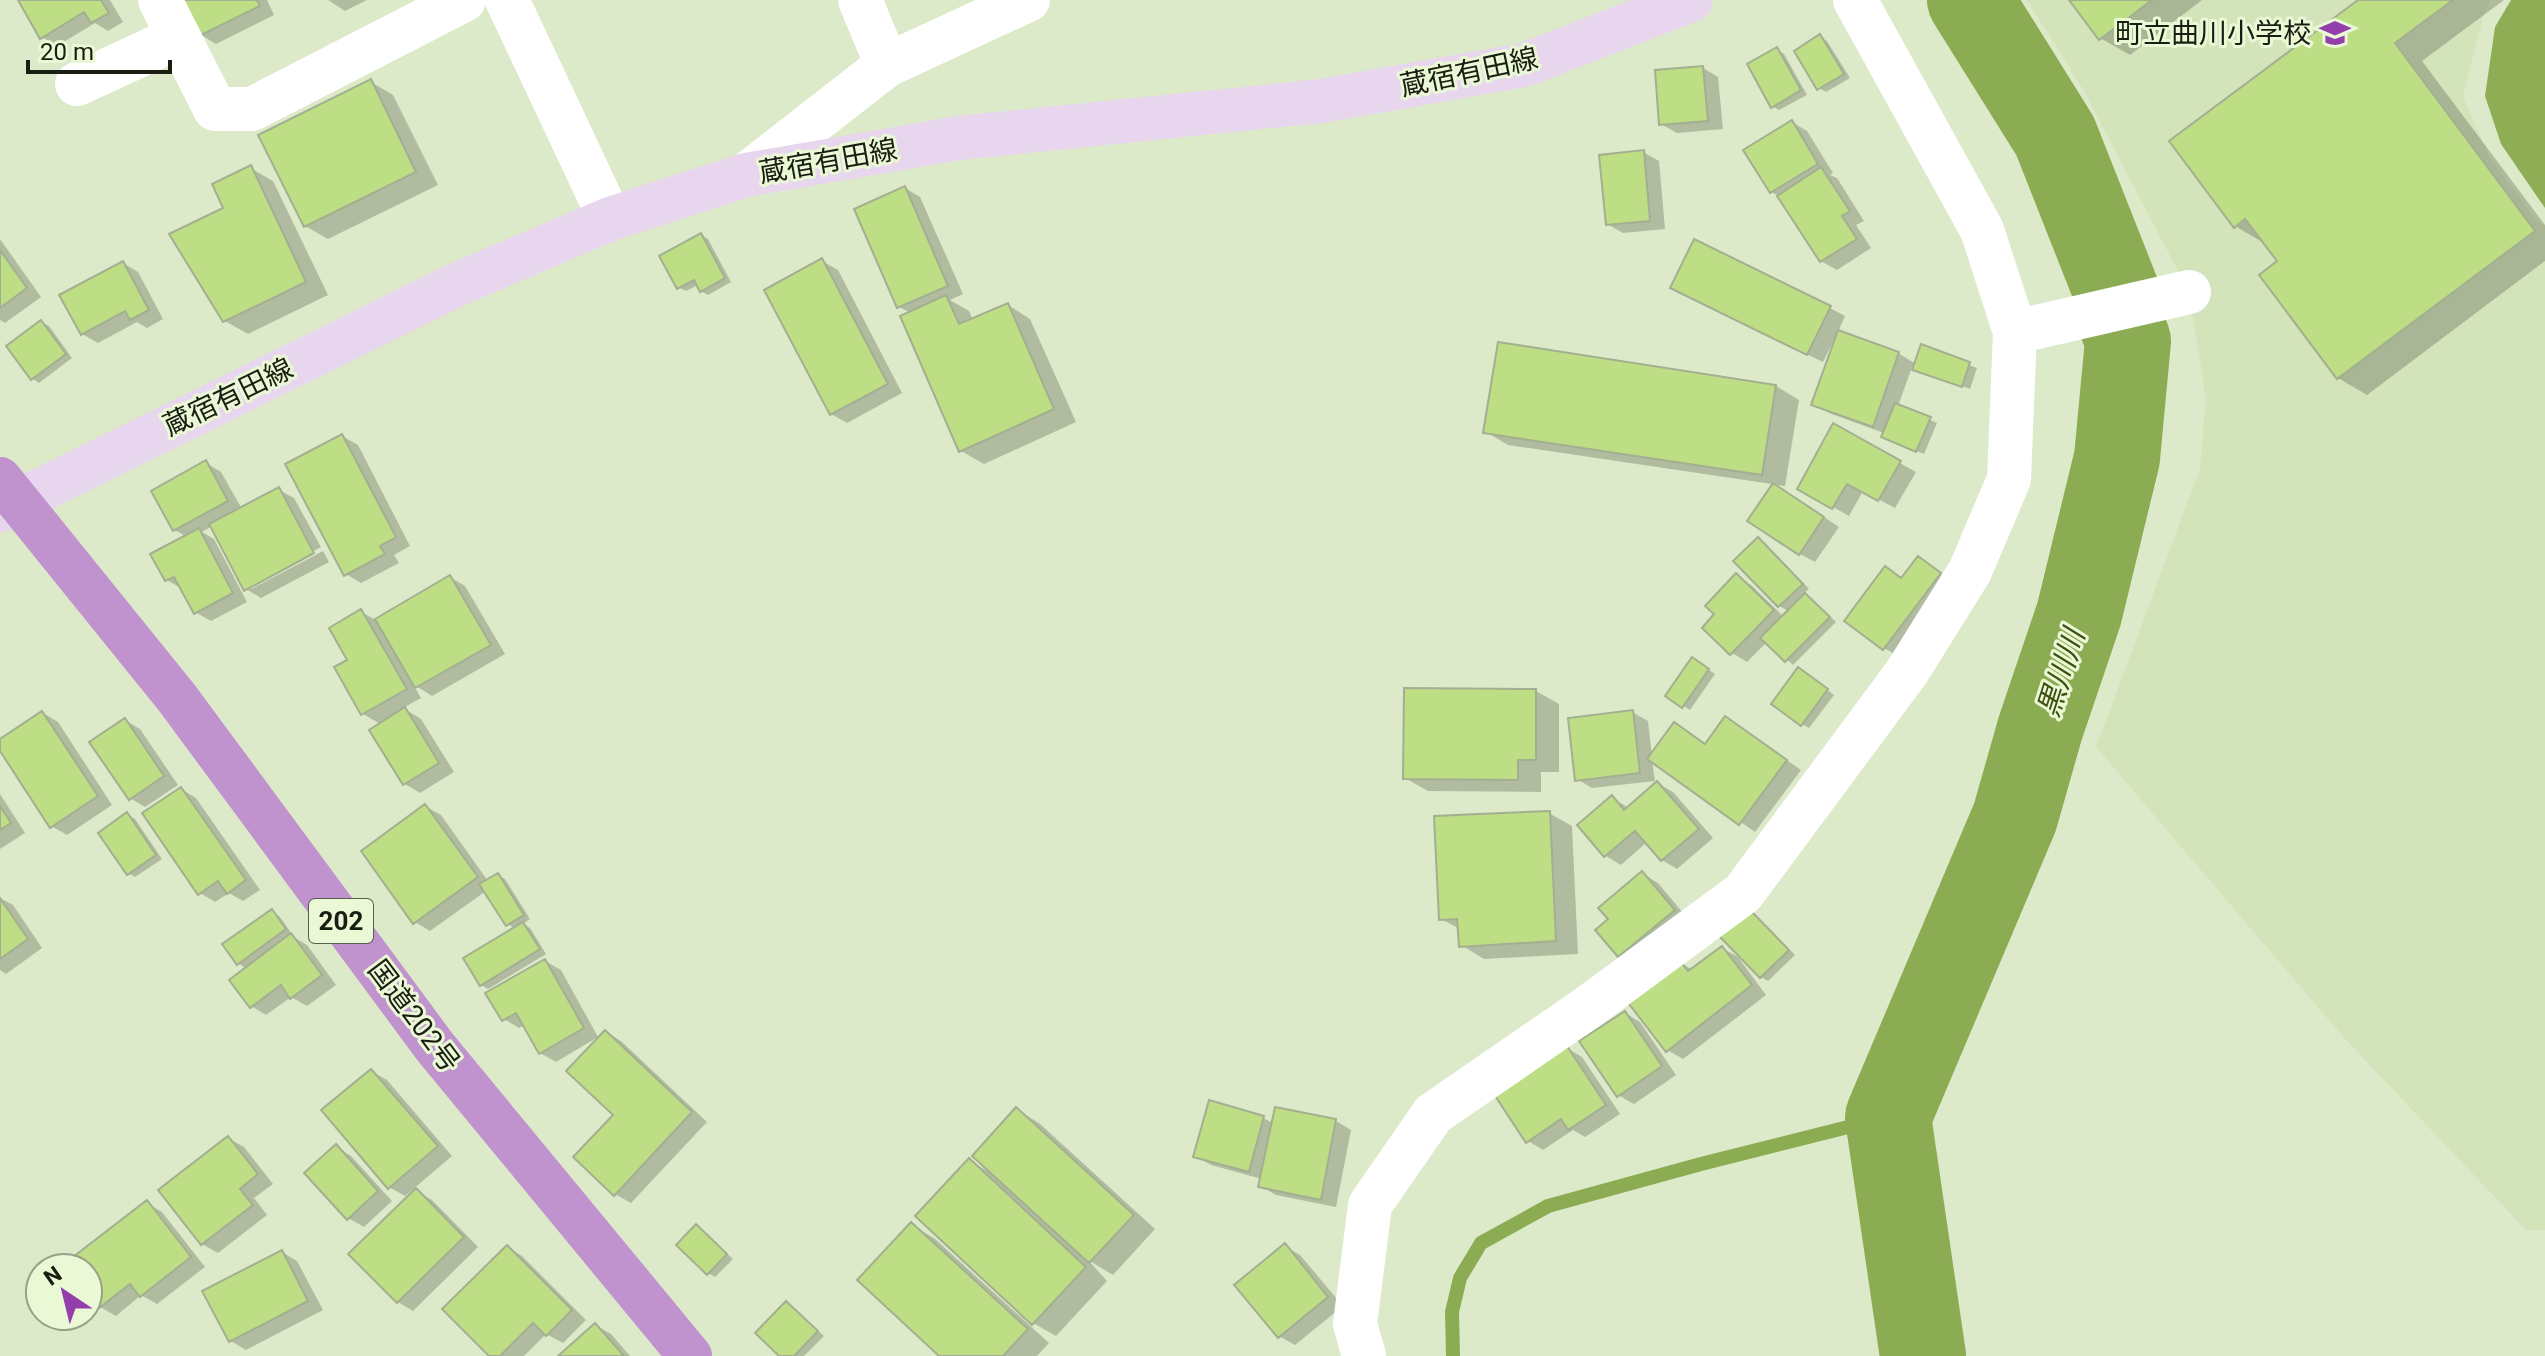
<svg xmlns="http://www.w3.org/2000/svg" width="2545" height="1356" viewBox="0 0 2545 1356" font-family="Roboto,'Noto Sans JP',sans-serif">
<rect width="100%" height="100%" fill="#ddeac9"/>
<path fill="#d3e4bb" d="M2027,0h463l-7,18 -20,79 26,59 47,64 9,6v1004h-19l-181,-191 -249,-292 104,-278 6,-70 -17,-107 -105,-201z"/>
<path fill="#8ead55" d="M2511,0h34v208l-44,-64 -16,-48 10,-69z"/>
<path fill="#0003" d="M20,0h90l13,22 -15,9 -13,-8 -38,23 -15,-9z
M184,0h83l7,15 -58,29 -15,-9z
M328,0h39l-22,11z
M2072,0h130l-72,55 -30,-17z
M2362,0h142l-82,61 123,164v36l-178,134 -29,-17 -59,-116 -15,-19 -29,-17z
M1820,37l7,4 23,37 -24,14 -7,-4z
M1777,50l7,4 23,41 -28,15 -7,-4z
M1703,68l15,9 5,52 -46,4 -16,-9z
M371,82l22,13 45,90 -110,54 -23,-13z
M1792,122l15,9 26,42 -3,2 7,3 27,43 -8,4 15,23 -34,22 -16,-9 -42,-65 -8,-4z
M1643,152l16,9 6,68 -42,4 -16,-9z
M250,168l23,13 55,114 -80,39 -23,-13 1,-112z
M905,188l15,9 43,97 -13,6 19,11 4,9 35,-15 22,14 46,103 -92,42 -23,-13 -50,-138 -12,-6z
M701,235l7,4 23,43 -23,13 -7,-4 -3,-6 -12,6 -8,-4z
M0,239l41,58 -36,26 -5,-3z
M822,261l16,9 64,123 -55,30 -16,-9z
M123,263l15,9 25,47 -16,9 -10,-6 -39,21 -16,-9z
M1687,296l143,12 15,8 -7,16 60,21 18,11 6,-17 55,21 -7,21 -58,-22 -14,39 39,17 -13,31 -34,-14 -6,-7 -55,-20 -15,-8 22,-64 -2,-1 -11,22z
M41,322l8,4 23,32 -33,25 -7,-5z
M1776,386l23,14 -14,86 -277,-41 -22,-13z
M1834,426l82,46 -21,36 -32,-17 -14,25 -50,-28z
M342,436l16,9 52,101 -16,9 5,8 -38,20 -15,-9z
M206,463l15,9 21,37 37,-19 15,8 27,49 -70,38v4l72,-38 6,11 -68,36 -15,-9 -34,-63 -10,6 12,7 33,63 -36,19 -16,-9 -13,-23 -15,-9 20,-43 -12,-7z
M1789,494l50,33 -24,35 -15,-8z
M1759,540l7,4 43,45 -6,5 10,6 23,22 -43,43 -26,-23 -20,20 -15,-9 -27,-25 12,-14 19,-38 15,9 33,32 6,-5 -11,-6z
M1919,558l36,25 -55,74 -16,-9 19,-69z
M450,577l15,9 40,68 -73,42 -19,-12 8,14 -18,10 18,11 33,53 -34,21 -15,-9 -23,-59 -19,-11 -13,-54 11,-48 15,8z
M1700,664l15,10 -25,36 -22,-14z
M1806,674l28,21 -25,33 -7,-4z
M1536,691l23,13v68h-18v20l-113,-1 -23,-13z
M1632,712l16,9 4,35 23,-32 32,21 19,-27 75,52 -46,62 -103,-72 3,21 -63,7 -15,-9z
M43,713l15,9 54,83 -45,30 -16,-9 -51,-78v-7z
M125,720l15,9 38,56 -33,22 -15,-9z
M1657,783l16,9 40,46 -36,31 -15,-9 -15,-18 -26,23 -15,-9 -26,-30 32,-28 17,10z
M181,789l15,9 64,92 -17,11 -14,-8 -14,9 -15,-9z
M0,794l25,39 -25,16z
M425,806l16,9 47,66 10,-6 7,4 25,40 -7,5 7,4 16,26 -58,35 -7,-4 34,-56 -7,-5 -22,-33 -56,40 -15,-9z
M1549,813l23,13 6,128 -94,5 -23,-14 -1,-16 -19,-10z
M128,815l7,4 27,40 -27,18 -7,-4z
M1643,874l15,9 31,37 -54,44 -16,-9 -8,-35z
M0,898l13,7 29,43 -36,26 -6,-4z
M1749,910l7,5 39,40 -27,26 -7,-4z
M272,912l7,4 13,18 -2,1 17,10 29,40 -29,21 -16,-9 -25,18 -15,-9 -4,-37 -9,-6z
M1722,948l16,9 28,38 -83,64 -16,-9 12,-88 14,8z
M545,961l16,9 37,67 -42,25 -16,-9 -15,-28 -6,3 -15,-9z
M1625,1013l15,9 36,53 -42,29 -16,-9z
M606,1032l15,9 86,81 -76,81 -16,-9v-80z
M1567,1048l15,9 38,57 -35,23 -12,-7 -30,20 -15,-9z
M371,1071l16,9 65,76 -47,40 -16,-9z
M1017,1110l22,13 116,106 -42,46 -25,-15 19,21 -51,55 -23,-13 -63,-162 21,12z
M1276,1110l60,11 15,9 -15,77 -60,-12 -15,-9 1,-7 -51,-14 -15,-9 67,-38 10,5z
M228,1138l16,9 29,37 -19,14 13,17 -49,38 -16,-9z
M336,1147l15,9 41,45 -28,26 -16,-9z
M416,1191l16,9 46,47 -65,64 -15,-9z
M147,1203l15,9 43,55 -48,37 -16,-9 -25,21 -16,-9 -12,-16v-23h-18z
M911,1225l23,13 115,105 -12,13h-95z
M697,1226l36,33 -18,18 -7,-4z
M1285,1246l15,9 43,51 -48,39 -16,-9z
M507,1247l15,9 64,64 -23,23 -17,-9 -22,22h-32z
M282,1252l15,9 26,49 -77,40 -15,-9z
M793,1308l31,28 -20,20h-22z
M595,1325l16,9 19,22h-69z"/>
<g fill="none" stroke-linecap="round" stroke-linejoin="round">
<path stroke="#8cac53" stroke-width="14" d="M1453,1356l-1,-44 8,-34 21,-35 67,-37 153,-42 187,-47"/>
<path stroke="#8cac53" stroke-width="86" d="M1923,1356l-35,-239 127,-300 25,-88 39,-115 38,-156 11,-117 -11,-30 2,-13 -64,-162 -85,-136"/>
</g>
<path fill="#bdde84" stroke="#a3af90" stroke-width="2" d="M18,0h83l8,13 -18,10 -7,-11 -44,27z
M181,0h76l3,6 -61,30z
M2069,0h83l-53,40z
M2358,0h95l-58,43 140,188 -198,148 -78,-104 18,-14 -32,-42 -11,9 -65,-87z
M1820,34l24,40 -27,16 -23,-39z
M1777,47l24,43 -30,18 -24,-44z
M1703,66l5,55 -49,4 -4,-55z
M371,79l45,93 -112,55 -46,-92z
M1792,120l26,44 -48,29 -27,-43z
M1644,150l6,71 -44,4 -7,-70z
M251,165l55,117 -83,40 -54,-88 54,-26 -11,-24z
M1821,167l29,44 -8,5 15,23 -37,23 -43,-66z
M905,186l43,100 -51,22 -43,-99z
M701,233l24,45 -25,14 -6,-12 -17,9 -18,-33z
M1694,239l137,67 -24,49 -137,-67z
M0,250l27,38 -27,20z
M822,258l66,126 -58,31 -66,-125z
M123,261l26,49 -19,10 -5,-9 -44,24 -22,-40z
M946,295l13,29 49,-21 46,106 -95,43 -59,-136z
M41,320l25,34 -35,26 -25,-34z
M1838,330l61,22 -26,75 -62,-22z
M1498,342l278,43 -14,90 -279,-42z
M1921,344l49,18 -8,25 -50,-17z
M1895,403l36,14 -15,35 -35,-15z
M1833,423l68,38 -23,40 -31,-17 -15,25 -35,-20z
M342,434l54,103 -16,9 5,8 -41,22 -59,-112z
M206,460l22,41 -55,30 -22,-40z
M1773,483l51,34 -25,38 -52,-34z
M279,487l35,66 -70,38 -35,-67z
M199,528l34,65 -39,21 -20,-37 -9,4 -15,-27z
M1758,537l45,47 -25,23 -45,-46z
M1918,556l23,17 -58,77 -39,-29 41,-55 16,12z
M1736,573l38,37 -44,45 -28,-27 12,-14 -9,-8z
M450,575l41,70 -76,43 -40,-69z
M1805,593l25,24 -45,45 -25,-24z
M361,609l46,80 -46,26 -27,-48 13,-7 -18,-32z
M1692,657l17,12 -27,39 -17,-12z
M1798,667l30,22 -27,37 -30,-22z
M1404,688l132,1v71h-18v20l-115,-1z
M405,707l34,56 -36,22 -34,-55z
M1633,710l7,63 -65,8 -7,-63z
M42,711l56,85 -48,32 -50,-77v-12z
M1725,716l62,44 -48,65 -92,-66 27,-37 31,22z
M125,718l39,58 -35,24 -40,-58z
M1657,781l42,48 -38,32 -26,-30 -31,26 -27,-32 35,-30 12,15z
M181,787l65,93 -19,14 -9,-13 -20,14 -56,-82z
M425,804l53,73 -65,47 -52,-73z
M0,806l11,17 -11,7z
M1550,811l6,130 -97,6 -2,-28 -18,1 -5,-104z
M127,812l29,43 -29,20 -29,-42z
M1642,871l33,39 -57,47 -23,-27 13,-11 -10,-11z
M498,873l26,42 -18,11 -27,-42z
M0,898l28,41 -28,20z
M1748,908l41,42 -29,28 -41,-42z
M272,909l14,20 -49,36 -15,-21z
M523,922l17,27 -60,37 -17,-28z
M291,933l31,42 -32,24 -9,-14 -31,23 -21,-28z
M1722,946l30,39 -86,67 -40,-52 53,-41 9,12z
M545,959l39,69 -45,26 -23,-41 -14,8 -17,-28z
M1625,1011l37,55 -45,31 -38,-56z
M605,1030l87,82 -78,84 -41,-39 40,-42 -47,-44z
M1567,1046l39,59 -38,25 -7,-11 -35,24 -32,-49z
M371,1069l67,77 -50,43 -67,-79z
M1209,1100l55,16 -15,56 -56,-15z
M1016,1107l118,108 -45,48 -117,-107z
M1275,1107l61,12 -15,81 -63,-13z
M228,1136l30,38 -18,15 13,16 -52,40 -43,-55z
M336,1144l42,47 -31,29 -43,-47z
M969,1158l117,109 -54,58 -117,-109z
M416,1188l48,49 -67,66 -49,-49z
M147,1200l44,57 -51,40 -10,-13 -31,24 -11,-14v-26h-21l-3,-4z
M911,1222l117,107 -25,27h-64l-82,-76z
M696,1224l31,30 -20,21 -31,-30z
M1285,1243l43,54 -50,41 -44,-53z
M507,1245l65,65 -26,26 -13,-13 -33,33h-11l-47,-47z
M282,1250l26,51 -79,41 -27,-51z
M786,1301l32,30 -24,25h-15l-24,-23z
M595,1323l29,33h-66z"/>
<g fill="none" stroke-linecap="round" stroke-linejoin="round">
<path stroke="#fff" stroke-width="44" d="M160,0l55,109h37l212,-109
M507,0l103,219
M860,0l27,65
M77,84l102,-47
M746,175l141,-110 141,-65
M2015,332l174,-40
M1364,1356l-9,-32 15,-119 63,-91 154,-106 156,-115 164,-221 63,-101 39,-92 6,-147 -33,-102 -127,-230"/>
<path stroke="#e7d6ed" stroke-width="44" d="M0,510l458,-226 152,-65 136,-44 213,-37 362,-37 203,-36 167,-65"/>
<path stroke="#c092ce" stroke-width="44" d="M0,479l177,219 258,349 255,309"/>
</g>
<defs>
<g id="school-bare" transform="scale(2.4)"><path d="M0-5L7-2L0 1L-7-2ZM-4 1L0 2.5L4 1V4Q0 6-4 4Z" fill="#933eab" stroke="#eaf8d6" stroke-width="2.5" paint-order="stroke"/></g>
</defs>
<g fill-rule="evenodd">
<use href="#school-bare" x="2335" y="33"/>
</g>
<g text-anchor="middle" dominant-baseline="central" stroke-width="6" stroke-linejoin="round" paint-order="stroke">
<rect fill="#eaf8d6" stroke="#585f4d" stroke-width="2" x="309" y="899" width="64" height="44" rx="6"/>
<g font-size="26" font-weight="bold" fill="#1a1e12">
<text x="341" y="921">202</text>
</g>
<g font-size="28" fill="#1a1e12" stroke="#eaf8d6" text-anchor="end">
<text x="2311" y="33">町立曲川小学校</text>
</g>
<g font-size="28" fill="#1a1e12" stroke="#eaf8d6">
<text transform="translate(1469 72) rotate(-12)">蔵宿有田線</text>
<text transform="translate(828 161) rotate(-10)">蔵宿有田線</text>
<text transform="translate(228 397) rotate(-26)">蔵宿有田線</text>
<text transform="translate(414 1016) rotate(53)">国道202号</text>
</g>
<g font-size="30" font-style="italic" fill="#3d5010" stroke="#eaf8d6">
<text transform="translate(2061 673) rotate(-72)">黒川川</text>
</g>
</g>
<g transform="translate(64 1292) rotate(325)"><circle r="38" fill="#eaf8d6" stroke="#97a188" stroke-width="2"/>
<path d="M0-6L14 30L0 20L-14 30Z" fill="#933eab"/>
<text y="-12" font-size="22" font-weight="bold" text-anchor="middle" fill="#1a1e12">N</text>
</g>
<path d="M28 60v12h142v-12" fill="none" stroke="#1a1e12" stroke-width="4"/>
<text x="40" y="60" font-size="24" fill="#1a1e12" stroke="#eaf8d6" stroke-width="6" paint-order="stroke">20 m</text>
</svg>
